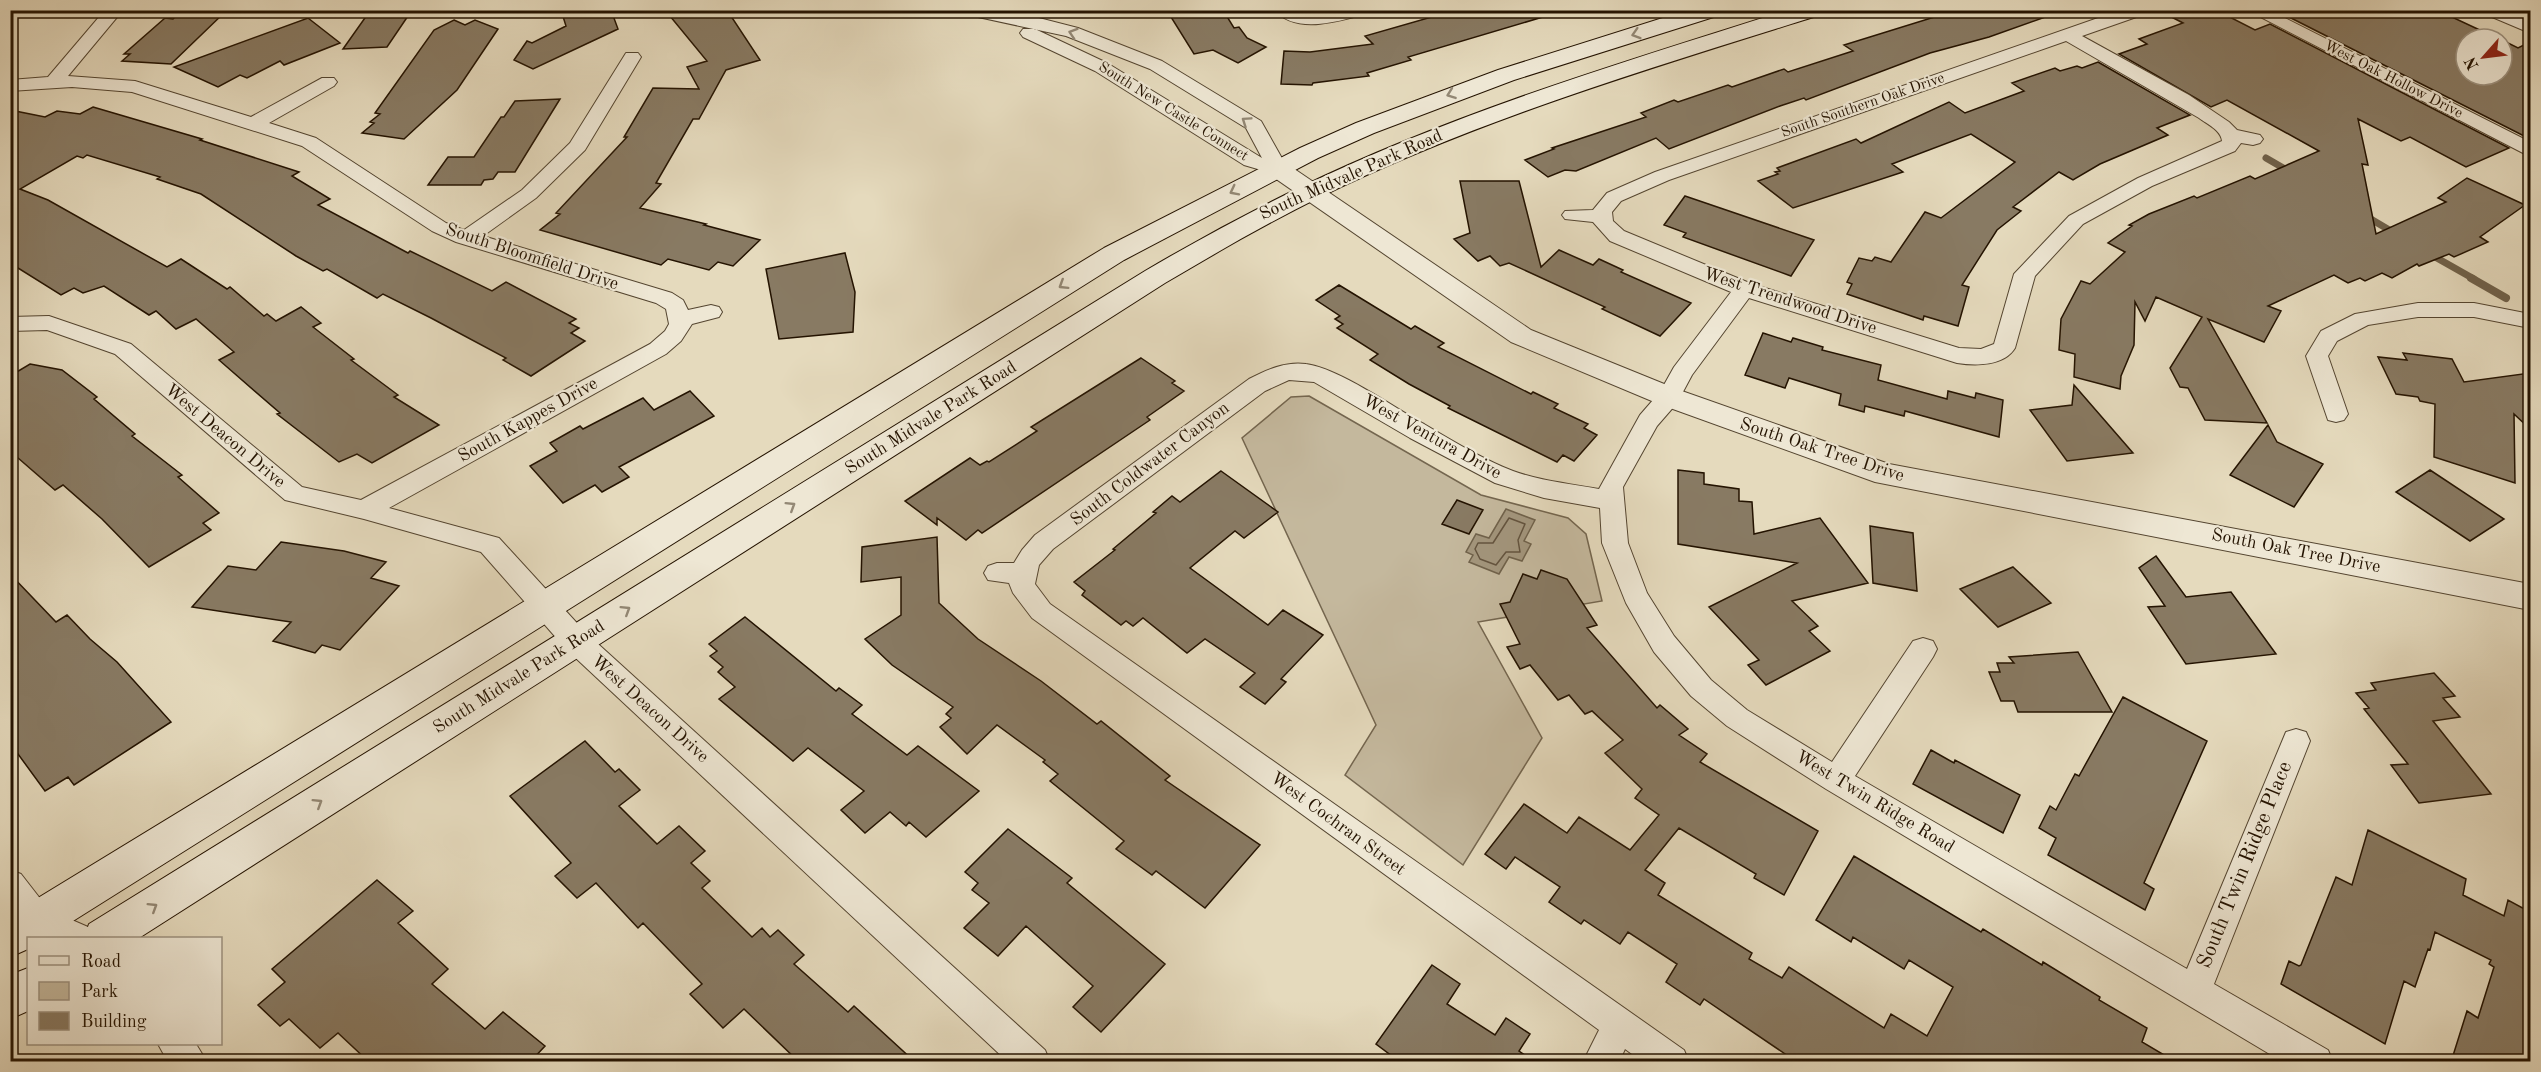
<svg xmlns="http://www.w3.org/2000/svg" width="2541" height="1072" viewBox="0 0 2541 1072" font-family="'Old Standard TT',serif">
<rect width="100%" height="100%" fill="#e5dabd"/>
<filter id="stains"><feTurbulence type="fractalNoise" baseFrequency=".00333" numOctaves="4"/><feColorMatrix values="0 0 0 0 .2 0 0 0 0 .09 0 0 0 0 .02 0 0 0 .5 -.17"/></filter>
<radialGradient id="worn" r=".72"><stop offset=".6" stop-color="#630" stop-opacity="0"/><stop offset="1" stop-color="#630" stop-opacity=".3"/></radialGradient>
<path fill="#c4b89d" stroke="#74664f" stroke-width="1.5" d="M1309,396l172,99 87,23 18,16 16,67 -124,21 64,116 -79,127 -118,-90 31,-50 -134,-287 49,-41z"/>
<path fill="#a3967d" stroke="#70624b" stroke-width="1.5" d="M1506,509l29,11 -11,21 7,3 -9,17 -13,-4 -10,17 -30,-12 4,-7 -7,-3 10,-18 13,4z"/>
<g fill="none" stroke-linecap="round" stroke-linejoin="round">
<path stroke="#64543f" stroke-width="1.5" d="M1509,518l16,6 -7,16 2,12h-14l-10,13 -16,-6 -5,-10 3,-6h15z"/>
<path stroke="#70624b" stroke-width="7" d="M2266,158l26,15
M2364,215l32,19
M2428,253l46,26"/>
<path stroke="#70624b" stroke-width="8" d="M2471,278l35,20"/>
</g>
<path fill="#887a63" stroke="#241301" stroke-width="1.5" d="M191,10h36l-56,54 -49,-3 8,-7h-6l41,-36 8,1 6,-6h9z
M561,10h50l7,19 -85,40 -19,-9 13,-19 5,2 34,-17z
M665,10h62l33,50 -34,10 -27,49h-6l-37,64 5,1 -21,24 66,16 -2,1 56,15 -27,26 -15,-4 -9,8 -41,-11 -7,6 -121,-35 20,-16 -4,-1 71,-76h-3l29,-49 46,1 -12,-22 20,-6z
M1206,10h17l11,18 5,-1 8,11 19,9 -28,16 -25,-13 -19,4 -23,-37z
M1456,10h86l1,7 -135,40 3,3 -44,13 2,3 -56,7 -1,2 -31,-1 3,-33 26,1 63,-8 -8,-8z
M1957,10h97v4l-65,23 -59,16 -124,47 -2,-2 -24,8 -111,43 -13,-11 -80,33 -11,-1 -17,7 -23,-17 29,-11 -2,-1 94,-31 -5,-4 33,-13 4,2 50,-17 4,2 52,-18 4,3 65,-21 -9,-6z
M2158,10h58l39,20 15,-6 239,124 -43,19 -56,-30 -9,4 -43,-22 10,46 -6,-1 14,70 70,-32 -8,-4 29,-20 58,27 -45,32 8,5 -34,15 -5,-3 -30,12 -2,-2 -25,14 -10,-5 -17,8 -5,-3 -12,5 -14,-8 -66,31 13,5 -17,31 -56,-23 59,104 -62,-3 -17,-32 -8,-1 -10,-19 32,-51 -46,-20 -11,24 -10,-19 -1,43 -13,31 -1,13 -46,-12 1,-23 -16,-4 2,-31 20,-38 9,3 35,-32 -17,-9 24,-17 -3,-1 20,-11 45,-18 3,2 53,-22 5,3 64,-28 -92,-51 -16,7 -92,-53 28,-10 -8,-5 44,-16z
M2308,10h129l62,29h-33v36h36v-35l16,8 12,-6v97l-241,-122z
M410,13l-23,34 -44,2 24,-34z
M308,18l32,25 -56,22 -4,-4 -33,17 -7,-3 -22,12 -44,-20z
M454,20l11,5 10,-5 23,9 -41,61 -53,49 -42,-6 12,-10 -4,-1 10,-8 -5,-1 59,-83z
M2098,62l92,53 -33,13 11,7 -68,29 -27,16 -14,-8 -46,35 8,4 -24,19 -35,55 7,2 -11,39 -34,-10 -1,4 -76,-26 5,-10 -5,-2 12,-24 13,3 3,-4 16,5 34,-50 16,6 74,-56 -44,-28 -79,30 11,8 -110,36 -35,-27 20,-7 -3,-2 5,-1 -3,-3 79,-29 5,4 88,-41 16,11 59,-22 -12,-8 43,-15 5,3 17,-5 5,2z
M560,99l-45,73h-17l-5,7 -9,1 -3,5h-53l20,-28h26l27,-40h3l11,-16z
M93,107l109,32 -2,1 99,32 -7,4 38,23 -12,6 90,48 2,-2 82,40 14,-9 70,37 -7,4 10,5 -8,5 14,8 -54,35 -28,-16 3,-2 -75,-40 -48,-24 -6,4 -50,-29 -4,2 -27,-15 -95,-62 -44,-15 3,-2 -73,-22 -4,3 -6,-2 -57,33 28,11 119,67 14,-8 46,30 3,-2 34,29 3,-2 9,7 25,-14 20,16 -8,4 41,32 -3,1 47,35 -4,2 45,28 -67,38 -15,-9 -18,8 -62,-48 3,-1 -61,-53 15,-8 -38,-33 -20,10 -20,-18 -7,4 -45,-29 -21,7 -9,-5 -13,7 -51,-32v-153l35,7 12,-6 23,3z
M1460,181h59l22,86 18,-17 34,15 6,-6 24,11 -2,2 70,31 -31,33 -58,-27 3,-2 -96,-44 -9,3 -10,-10 -12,5 -24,-22 16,-6z
M1685,196l129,44 -23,36 -108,-39 3,-4 -22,-8z
M845,253l10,39 -2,40 -74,7 -13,-70z
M1339,285l72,44 4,-3 29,17 -6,4 93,47 2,-2 25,12 -4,4 34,16 -4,4 13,7 -23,26 -11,-6 -6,7 -109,-54 2,-2 -41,-22 -39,-24 8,-6 -41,-26 6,-4 -8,-5 5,-3 -24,-16z
M1763,333l28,9 2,-4 30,9 -1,3 59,15 -3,15 69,19 1,-8 27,7 1,-5 27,7 -4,37 -94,-26 -1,5 -39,-10 -1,6 -25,-7 2,-11 -52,-16 -4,10 -40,-13z
M2403,353l49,6 12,23 66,-9v56l-16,-15 1,69 -81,-26 1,-53 -15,-3 -2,-4 -22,-3 -18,-37 29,3z
M1141,358l34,23 -3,2 12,8 -37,26 3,3 -168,113 -4,-3 -12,10 -29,-22v7l-32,-24 65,-43 10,7 7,-4 2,1 48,-31 -6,-4z
M30,364l32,6 35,27 -3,2 41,35 -3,2 50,39 -4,2 41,36 -16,10 8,7 -62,37 -47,-48 -39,-34 -8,5 -45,-39v-75z
M2074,385l59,68 -66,8 -37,-51 42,-5z
M690,391l24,25 -95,51 10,10 -27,15 -7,-7 -32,18 -33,-37 27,-15 -7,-8 30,-17 3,3 60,-31 11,12z
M2268,425l9,17 46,22 -29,43 -64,-32z
M1678,470l26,3v11l35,5v12l13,1 2,32 66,-16 48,65 -76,18 26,25 -9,5 21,20 -64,34 -18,-20 11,-5 -50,-53 88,-44 -119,-19z
M2430,470l74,49 -34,22 -74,-49z
M1221,471l57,41 -34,26 -9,-7 -45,37 78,57 15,-15 40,25 -42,44 5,3 -21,22 -25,-17 15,-14 -50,-34 -18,14 -44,-35 -10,8 -7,-5 -5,4 -39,-30 3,-4 -11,-9 41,-32 -2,-1 43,-36 -3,-1 19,-16 8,6z
M1457,500l26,10 -14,24 -27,-10z
M1870,526l43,7 4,58 -44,-8z
M937,537l2,66 39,36 63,42 56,43 4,-3 69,55 -5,4 95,65 -55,63 -49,-37 -4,4 -36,-26 8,-8 -74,-60 8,-7 -15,-12 2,-2 -48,-35 -30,29 -27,-27 11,-9 -5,-4 7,-7 -61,-42 -27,-26 36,-24v-38l-40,5 1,-35z
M281,542l63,9 42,11 -15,16 28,8 -59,64 -18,-5 -7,8 -42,-12 18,-19 -99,-15 36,-41 28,4z
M2156,556l30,41 45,-5 45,62 -90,10 -38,-57 17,-1 -26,-38z
M2013,567l38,36 -53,24 -38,-38z
M1541,570l26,9 30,46 -10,3 70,80 3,-3 28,24 -9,6 28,19 -7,8 118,69 -34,64 -30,-17 2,-4 -77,-46 -34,42 20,13 -7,12 94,58 -3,6 33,19 7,-11 95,61 7,-14 36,22 26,-49 -44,-27 -5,9 -51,-32 -2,5 -35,-22 38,-64 127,76 2,-3 59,36 1,-3 57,35 -1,3 48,28 -5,14 34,20h-379l-93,-63 -4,6 -34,-23 11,-18 -49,-32 -8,12 -36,-24 -3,4 -32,-22 11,-15 -45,-30 -9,12 -21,-15 39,-50 43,29 12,-16 51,33 29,-35 -24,-17 7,-9 -37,-36 18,-13 -31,-29 -7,3 -16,-19 -11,5 -28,-35 -10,4 -13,-22 13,-3 -20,-40 10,-2 13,-28 14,5z
M10,574l46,48 11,-7 23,24 27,23 54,60 -97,63 -6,-8 -23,14 -35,-48z
M745,617l91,74 3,-3 23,17 -10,9 55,41 11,-9 61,45 -53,46 -17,-15 -3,4 -16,-14 -25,21 -24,-23 23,-19 -56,-43 -15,13 -74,-62 16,-12 -17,-15 5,-5 -13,-11 7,-5 -8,-7z
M2078,652l34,60h-94l-4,-11h-13l-12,-29h11l-3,-9h17l-5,-6z
M2434,673l21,23 -12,2 17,19 -27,4 58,73 -72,9 -28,-38 17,-1 -44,-55 5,-1 -13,-15 20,-3 -5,-7z
M2123,697l84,44 -63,142 10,6 -9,21 -97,-55 8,-17 -17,-10 11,-22 6,4 19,-36 4,2z
M585,741l30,31 4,-3 21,21 -21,16 38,38 22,-18 26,25 -14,12 19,18 -8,7 50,49 10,-9 8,9 8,-7 26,25 -10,9 54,48 6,-6 61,56h-116l-55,-53 -21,19 -33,-34 12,-10 -59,-61 -5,5 -42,-45 -19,15 -22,-22 16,-13 -61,-67z
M1931,750l23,13 1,-3 65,35 -17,38 -90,-49z
M1008,829l64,49 -5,5 98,81 -64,68 -28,-25 20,-21 -67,-60 -28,30 -34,-28 25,-25 -17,-13 6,-7 -13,-11z
M2368,830l98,49 -3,16 41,21 4,-16 22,12v150h-79l16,-51 11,7 16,-51 -5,-3 2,-4 -56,-28 -5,18 -2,-1 -13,38 -11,-6 -19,63 -104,-60 8,-23 10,5 2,-1 35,-88 16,8z
M377,880l36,31 -15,12 50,46 -16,15 53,45 18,-17 42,34 -15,16h-161l-31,-29 -18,15 -31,-29 -9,7 -22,-21 27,-23 -13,-13z
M1432,965l28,19 -13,20 48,31 11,-17 24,16 -11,17 16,11h-135l-24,-18z"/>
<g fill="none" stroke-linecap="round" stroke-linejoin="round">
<g stroke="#544530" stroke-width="2">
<path id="minor" d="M105,10h18l-55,66 67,5 116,36 71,-39h12l3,4 -3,4 -65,37 47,15 130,85 18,7 58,-40 48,-47 56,-90h12l3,4 -56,93 -49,48 -53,38 189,57 11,7 5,10 23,-5 8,2 3,5 -3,5 -27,7 -11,17 -15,13 -277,154 110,30 87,95 459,417 5,12h-42l-442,-413 -85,-97 -117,-33 -79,-19 -170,-146 -68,-24 -37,1v-14l39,-1 82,28 171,143 59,13 289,-156 15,-13 4,-7 -3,-15 -10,-6 -200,-61 -24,-11 -130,-85 -170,-54 -60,-5 -62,4v-11l38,-3z
M961,10h38l40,8 39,10 84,33 99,60 27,48 -3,4 -7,2 -34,-10 -149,-94 -72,-34 -3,-4 3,-4h12l72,34 155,95 -16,-30 -96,-59 -84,-33 -97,-21z
M1275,10l36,3 56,-3 -2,4c-25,7 -70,21 -90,-4z
M2121,10h26l-2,4 -63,22 107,59 40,27 8,8 23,5 3,4 -3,4 -7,2 -12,-2 -6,8 -83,35 -69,38 -48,52 -20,72c-11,18 -39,18 -58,15l-208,-65 -57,77 -15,28 -20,23 -34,61 5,56 19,50 27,43 37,44 36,30 85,52 81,-121 10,-3 10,3 4,8 -4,8 -78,119 332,193 99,-237 10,-3 10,3 4,9 -96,243 114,66 5,12h-50l-457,-273 -99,-63 -36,-30 -37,-44 -28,-49 -24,-60 -2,-35 -56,-10 -49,-15 -85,-45 -96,-56 -25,-2 -24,11 -212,158 -14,16 -4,19 15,20 634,446 5,12h-46l-18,-13 -6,13h-36l16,-32 -567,-412 -19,-25 -4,-10 -21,-3 -4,-7 4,-7 9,-3h17l8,-13 13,-15 214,-156c17,-9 37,-18 57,-15 32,4 87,43 118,60 27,16 60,36 89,47 28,10 57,13 86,18l41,-74 20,-23 14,-25 57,-75 -121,-51 -17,-19 -28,-3 -3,-4 3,-4 28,-1 14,-17 48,-21zM2066,41l133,77c8,6 22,12 23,23l-84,37 -69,38 -55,58 -20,70 -13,5 -22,-1 -207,-64 -128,-53 -11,-10 -1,-9 9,-11 48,-21z
M2247,10h22l261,132v13l-7,-2z
M2483,10h23l24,12v11l-45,-19z
M2418,303h56l56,11v14l-56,-11h-56l-50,8 -31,16 -9,15 20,58 -4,6 -8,2 -8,-2 -22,-64 15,-25 34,-17z
M10,870l11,4 28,36 39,17 5,11h-49l-17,-8 -17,-21z
M158,1044h38l11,18h-39z"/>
</g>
<g stroke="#544530" stroke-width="2">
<path id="tertiary" d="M1278,162l9,2 244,166 148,60 210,74 641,120v26l-655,-128 -216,-78 -148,-62 -242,-168 -3,-5 3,-5z"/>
</g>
<g stroke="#241301" stroke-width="2">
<path id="secondary" d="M1688,10h35l-3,5 -206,65 -140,53 -56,25 -194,102 -1078,678h-18v11l-18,8v-42l1094,-667 196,-100 56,-25 142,-53z
M1788,10h35l-3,5c-169,53 -341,104 -500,182 -53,26 -104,56 -155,86l-1026,655h-55l5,-14 1056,-653c51,-30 103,-58 156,-84 155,-75 323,-125 487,-177z
M28,968v43l-18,8v-44z"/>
</g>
<use href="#minor" fill="#eee7d4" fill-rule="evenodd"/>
<use href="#tertiary" fill="#eee7d4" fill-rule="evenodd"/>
<use href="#secondary" fill="#eee7d4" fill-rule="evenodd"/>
</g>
<defs><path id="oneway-chevron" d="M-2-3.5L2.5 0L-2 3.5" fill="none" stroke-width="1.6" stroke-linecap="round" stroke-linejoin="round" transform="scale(1.5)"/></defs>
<g stroke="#938875">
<use href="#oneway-chevron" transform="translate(1073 33) rotate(-162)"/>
<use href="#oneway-chevron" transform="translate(1636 34) rotate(163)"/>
<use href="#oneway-chevron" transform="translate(1451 94) rotate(160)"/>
<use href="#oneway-chevron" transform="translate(1246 121) rotate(-146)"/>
<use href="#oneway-chevron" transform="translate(1234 191) rotate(153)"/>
<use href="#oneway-chevron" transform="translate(1063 285) rotate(148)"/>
<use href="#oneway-chevron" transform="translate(791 506) rotate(-32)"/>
<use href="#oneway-chevron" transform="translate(626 610) rotate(-32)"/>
<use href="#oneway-chevron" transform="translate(318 803) rotate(-32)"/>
<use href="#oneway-chevron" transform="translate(153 907) rotate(-32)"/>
</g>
<g text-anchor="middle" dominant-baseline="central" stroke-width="4.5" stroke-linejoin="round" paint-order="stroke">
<g font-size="15" fill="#241301" stroke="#eee7d4">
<text transform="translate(2393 80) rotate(27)">West Oak Hollow Drive</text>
<text transform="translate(1863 106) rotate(-19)">South Southern Oak Drive</text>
<text transform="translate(1173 112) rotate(32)">South New Castle Connect</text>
</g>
<g font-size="18" fill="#241301" stroke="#eee7d4">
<text transform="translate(1351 175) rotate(-24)">South Midvale Park Road</text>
<text transform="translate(532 257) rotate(18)">South Bloomfield Drive</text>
<text transform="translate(1790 301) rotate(18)">West Trendwood Drive</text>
<text transform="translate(931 418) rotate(-32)">South Midvale Park Road</text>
<text transform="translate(528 420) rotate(-29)">South Kappes Drive</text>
<text transform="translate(225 436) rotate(40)">West Deacon Drive</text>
<text transform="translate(1432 437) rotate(29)">West Ventura Drive</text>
<text transform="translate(1822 450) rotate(18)">South Oak Tree Drive</text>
<text transform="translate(1150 464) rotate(-37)">South Coldwater Canyon</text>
<text transform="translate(2296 551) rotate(11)">South Oak Tree Drive</text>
<text transform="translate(519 677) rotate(-32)">South Midvale Park Road</text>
<text transform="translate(650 709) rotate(42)">West Deacon Drive</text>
<text transform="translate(1875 802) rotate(31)">West Twin Ridge Road</text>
<text transform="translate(1338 824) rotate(36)">West Cochran Street</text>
</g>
<g font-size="21" fill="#241301" stroke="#eee7d4">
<text transform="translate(2245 865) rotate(-68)">South Twin Ridge Place</text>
</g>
</g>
<rect width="2541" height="1072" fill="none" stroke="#e5dabd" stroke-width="36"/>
<rect x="12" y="12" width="2517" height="1048" fill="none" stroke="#241301" stroke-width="3"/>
<rect x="18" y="18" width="2505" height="1036" fill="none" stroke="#241301" stroke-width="1.5"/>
<rect x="27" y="937" width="195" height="108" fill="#eee7d4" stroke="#9d9280" stroke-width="1.5"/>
<rect x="39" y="956" width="30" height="9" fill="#eee7d4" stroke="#9d9280" stroke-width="1.5"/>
<text x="81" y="967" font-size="18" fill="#241301">Road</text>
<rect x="39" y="982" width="30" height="18" fill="#c4b89d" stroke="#9d9280" stroke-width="1.5"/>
<text x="81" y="997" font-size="18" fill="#241301">Park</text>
<rect x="39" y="1012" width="30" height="18" fill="#887a63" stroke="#9d9280" stroke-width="1.5"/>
<text x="81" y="1027" font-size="18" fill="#241301">Building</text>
<g transform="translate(2484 57) rotate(242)"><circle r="28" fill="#eee7d4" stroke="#9d9280" stroke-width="1.5"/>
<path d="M0-4.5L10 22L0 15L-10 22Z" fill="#8f2418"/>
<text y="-9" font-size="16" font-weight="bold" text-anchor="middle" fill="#241301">N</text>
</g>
<rect width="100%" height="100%" filter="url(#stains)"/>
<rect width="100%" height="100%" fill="url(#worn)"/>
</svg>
